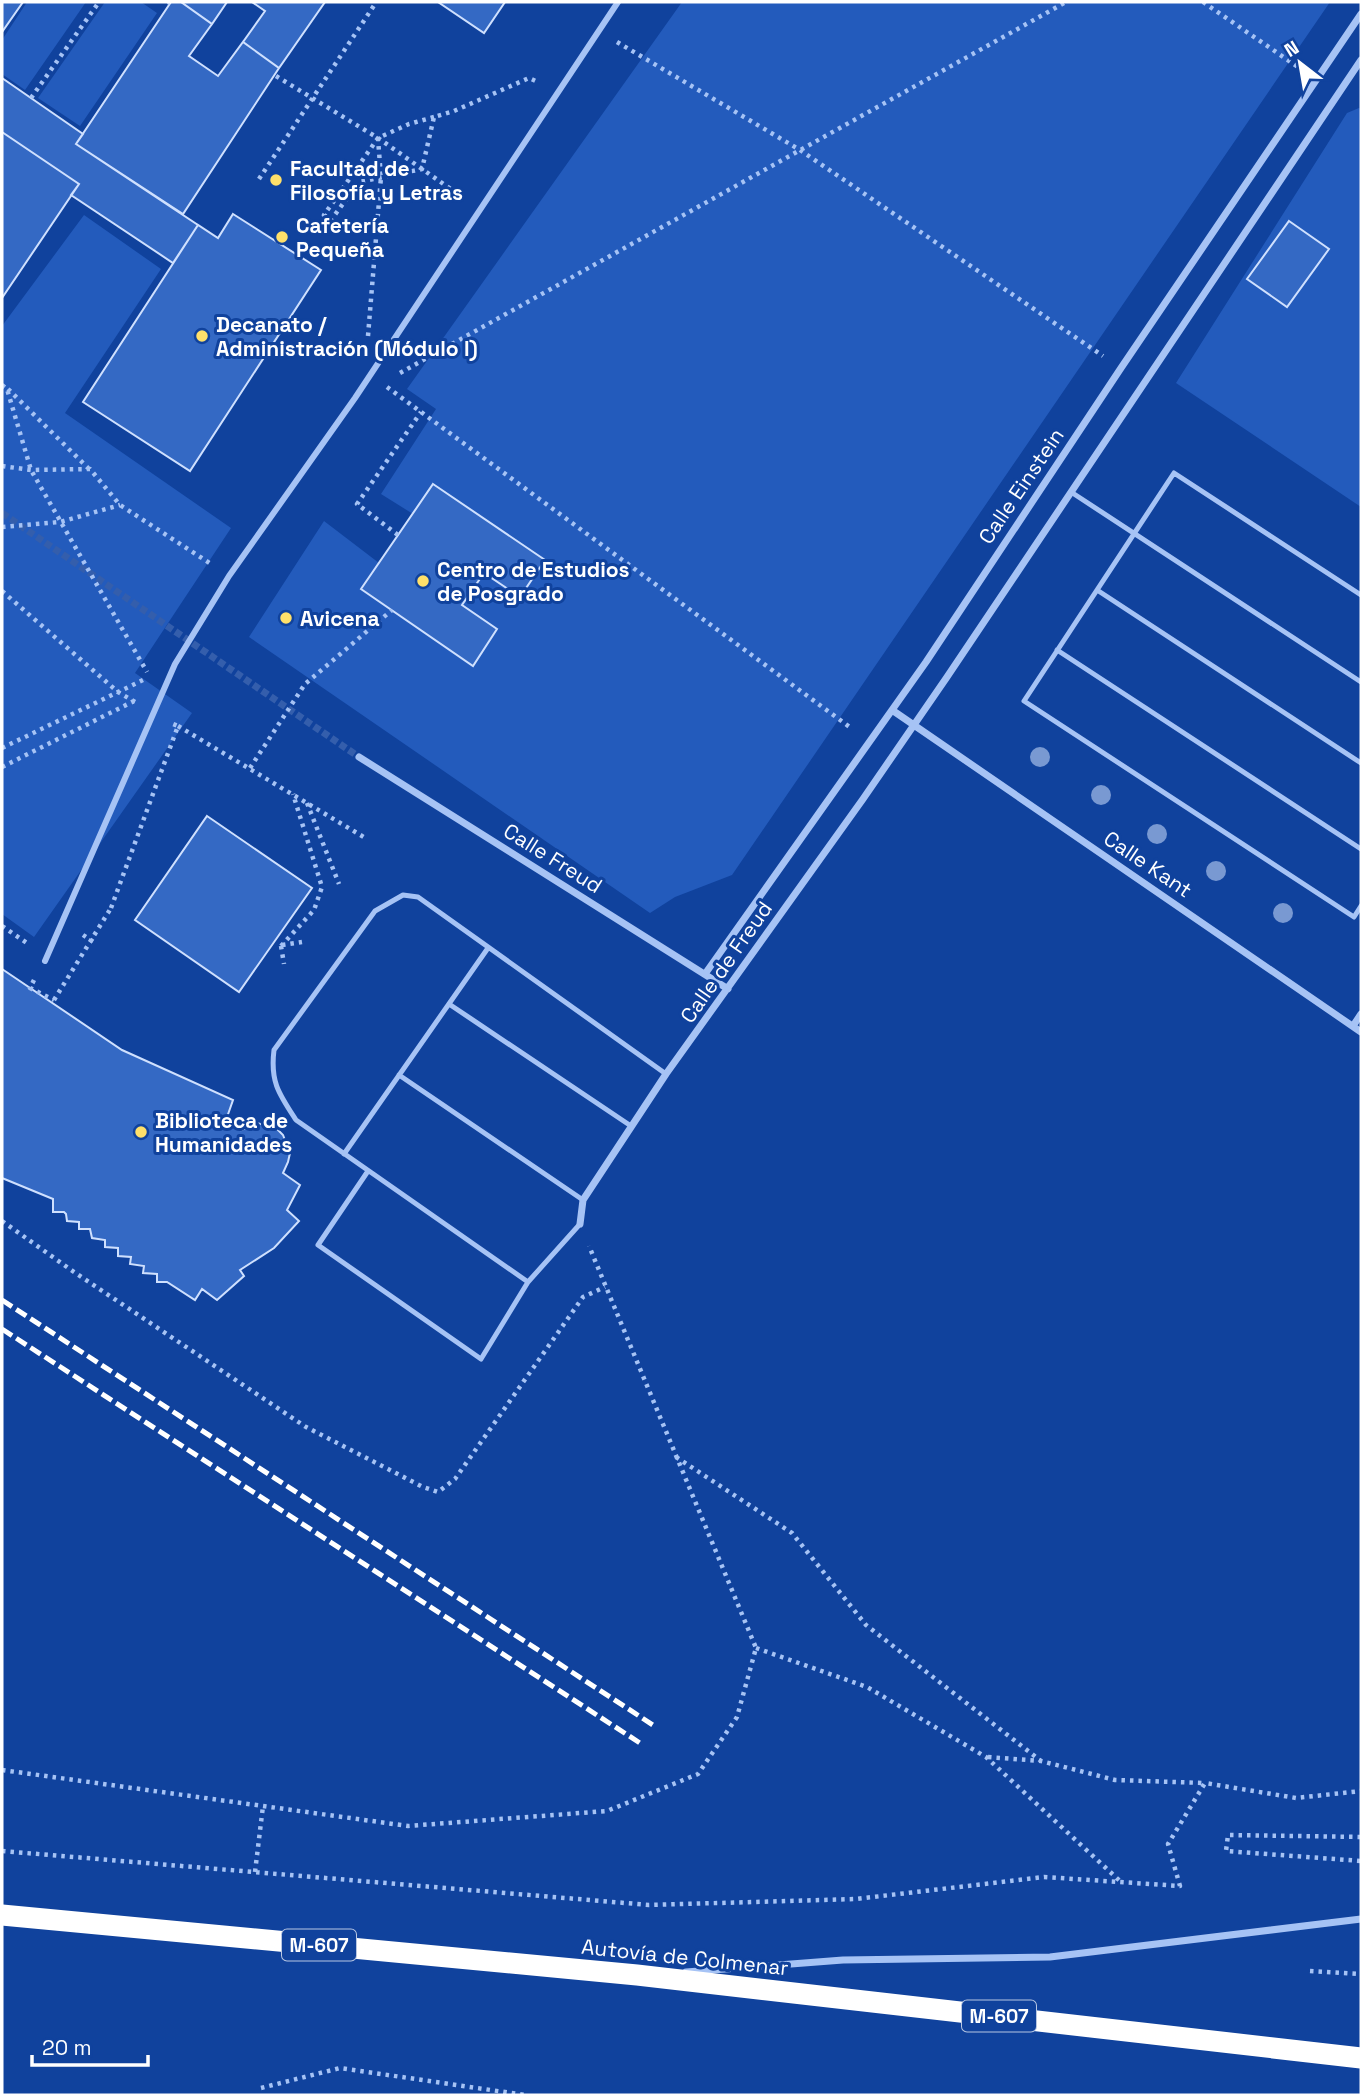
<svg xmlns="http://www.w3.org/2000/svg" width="1363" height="2097" viewBox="0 0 1363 2097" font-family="'Space Grotesk',sans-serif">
<rect width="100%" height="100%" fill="#10429d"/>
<path fill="#235bbc" d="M27,2h59l-61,88 -23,-16v-34z
M105,2h36l16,11 -77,113 -42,-28z
M682,2h648l-598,873 -57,22 -25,16 -401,-276 75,-116 55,42 -17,27 111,75 24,-36 -35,-24 22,-32 37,23 24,-36 -112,-75 -20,29 -32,-20 55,-85 -29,-20z
M1359,108l2,1v398l-185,-124 171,-270z
M84,215l77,54 -96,144 166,115 -96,145 57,40 -158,224 -32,-23v-588z"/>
<path fill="#3469c4" stroke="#cfe0fe" stroke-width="2" d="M2,2h21l-21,30z
M171,2h10l31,22 -23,32 29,20 25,-34 36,26 -96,146 -107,-70z
M181,2h46l-15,22z
M252,2h73l-46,66 -36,-26 22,-31z
M438,2h67l-21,31z
M2,78l81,56 -7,10 122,81 -25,38 -102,-68 8,-11 -77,-52z
M2,132l77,52 -77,114z
M233,214l88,56 -131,201 -107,-69 115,-177 20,13z
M1289,221l40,28 -42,58 -40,-28z
M433,484l112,76 -25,37 -36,-24 -22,32 35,24 -24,37 -112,-77z
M207,816l105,72 -73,104 -104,-72z
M2,969l120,81 111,50 -7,20 15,10 16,-7 19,5 7,7 7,18 -2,9 -5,11 17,12 -13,25 12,11 -25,27 -34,22 4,6 -27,24 -15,-11 -7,11 -28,-18h-10v-8l-14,-1 1,-7 -14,-2 1,-7 -13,-1v-8l-13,-1v-7l-13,-2 -2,-9h-11v-7l-12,-1 -1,-7 -2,-2h-11v-13l-51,-21z"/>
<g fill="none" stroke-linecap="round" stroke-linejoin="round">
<path stroke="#345eac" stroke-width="7" stroke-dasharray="7 3.5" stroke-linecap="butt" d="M2,513l357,244"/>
<path stroke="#a6c3f5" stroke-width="4.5" stroke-dasharray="3.5 5" stroke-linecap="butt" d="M168,2l2,1
M1203,2l95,65
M617,42l183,108 303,206
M276,76l102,62 84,59
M31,98l68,-96
M434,117l-25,7 -31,14 -54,77 7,5 28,-38 63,-13 12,-52 20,-6 75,-33 9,4
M259,179l116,-175
M368,336l13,-159 -3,-38
M400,373l666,-371
M2,385l5,4 24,81 116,202
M387,387l464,341
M8,389l81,80
M2,466l29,4 59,-1 30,36 91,59
M2,527l58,-5 60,-17
M398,535l-41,-31 64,-92
M2,591l116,101 17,10
M178,726l189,113
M2,748l141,-68
M2,767l132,-66
M250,768l55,-84 87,-74
M307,803l32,81
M111,908l67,-182 -5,-2
M2,926l25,17
M83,935l12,8
M282,945l20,-3
M281,946l33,-36 8,-23 -29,-93
M281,946l3,18
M34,980l-4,8 24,12
M2,1221l72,51 232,155 117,60 15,5 17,-13 128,-182 22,-10
M676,1457l116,76 74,92 175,136
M756,1648l111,39 119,70 135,125
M988,1757l53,4 74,19 89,3
M2,1770l406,56 199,-15 91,-37 39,-57 19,-69 -167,-402
M1361,1837l-133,-2 -2,16 135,10
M2,1851l647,54 207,-6 188,-22 136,9 -12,-42 37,-61 91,15 65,-7
M255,1872l8,-66
M1310,1971l51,3
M261,2088l79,-20 185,27"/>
<path stroke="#a6c3f5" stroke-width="5" d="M1071,492l290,190
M1097,590l264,173
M1361,595l-187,-122 -150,228 330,216 7,-11
M1057,650l304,199
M449,1004l182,122
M399,1075l184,125
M344,1154l144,-206
M368,1171l-50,74 163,114 47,-77
M580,1224l-52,58 -232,-162c-17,-26 -26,-38 -22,-70l101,-139 28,-16 15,2 248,177"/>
<path stroke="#a6c3f5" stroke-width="6" d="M45,961l130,-297 54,-88 126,-178 263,-396"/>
<path stroke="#a6c3f5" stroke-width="7" d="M892,710l469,322
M359,757l369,232
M705,974l221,-312 195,-294 240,-354
M1353,1026l8,-12
M580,1224l3,-24 83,-126 197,-275 84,-122 414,-617
M686,1972l157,-12 207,-3 311,-38"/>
<path stroke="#fff" stroke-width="21" d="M2,1915l635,60 724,83"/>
<path stroke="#fff" stroke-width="5" stroke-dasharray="12 5" stroke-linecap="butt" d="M2,1300l654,427
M2,1329l641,416"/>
<path stroke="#a6c3f5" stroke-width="4.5" stroke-dasharray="3.5 5" stroke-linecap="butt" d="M54,1000l57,-92"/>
</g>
<g fill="#7999d2">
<circle cx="1040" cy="757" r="10"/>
<circle cx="1101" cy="795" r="10"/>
<circle cx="1157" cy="834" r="10"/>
<circle cx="1216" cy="871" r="10"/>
<circle cx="1283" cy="913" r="10"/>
</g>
<g fill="#ffe06a" stroke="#10429d" stroke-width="2.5">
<circle cx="276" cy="180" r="7"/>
<circle cx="282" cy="237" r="7"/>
<circle cx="202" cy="336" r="7"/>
<circle cx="423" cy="581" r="7"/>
<circle cx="286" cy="618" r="7"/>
<circle cx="141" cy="1132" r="7"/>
</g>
<g text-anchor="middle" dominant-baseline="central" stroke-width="6" stroke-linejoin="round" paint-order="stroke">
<g fill="#10429d" stroke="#b7c6e2" stroke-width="2">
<rect x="282" y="1929.5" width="74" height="31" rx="5"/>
<rect x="962" y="2000.5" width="74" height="31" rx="5"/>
</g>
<g font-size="19" font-weight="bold" fill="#fff">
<text x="319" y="1945">M-607</text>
<text x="999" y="2016">M-607</text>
</g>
<g font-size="21" font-weight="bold" fill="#fff" stroke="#10429d" text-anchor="start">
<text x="290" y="168">Facultad de<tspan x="290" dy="24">Filosofía y Letras</tspan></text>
<text x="296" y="225">Cafetería<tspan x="296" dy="24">Pequeña</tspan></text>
<text x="216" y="324">Decanato /<tspan x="216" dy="24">Administración (Módulo I)</tspan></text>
<text x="437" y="569">Centro de Estudios<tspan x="437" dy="24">de Posgrado</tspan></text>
<text x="300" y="618">Avicena</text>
<text x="155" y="1120">Biblioteca de<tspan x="155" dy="24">Humanidades</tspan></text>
</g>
<g font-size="21" fill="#fff" stroke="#10429d">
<text transform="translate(1021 486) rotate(-56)">Calle Einstein</text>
<text transform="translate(553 858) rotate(32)">Calle Freud</text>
<text transform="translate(1148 864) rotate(34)">Calle Kant</text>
<text transform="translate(726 962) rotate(-55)">Calle de Freud</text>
<text transform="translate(685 1957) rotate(6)">Autovía de Colmenar</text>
</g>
</g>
<rect width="1363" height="2097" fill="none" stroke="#ffffff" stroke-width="7"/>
<g transform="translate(1300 63) rotate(329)" stroke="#10429d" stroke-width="5" paint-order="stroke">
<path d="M0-5L12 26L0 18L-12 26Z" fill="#ffffff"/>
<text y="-10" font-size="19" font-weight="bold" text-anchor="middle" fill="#ffffff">N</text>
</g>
<path d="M32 2055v10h116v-10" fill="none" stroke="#ffffff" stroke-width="3.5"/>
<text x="42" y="2055" font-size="21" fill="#ffffff" stroke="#10429d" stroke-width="5" paint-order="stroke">20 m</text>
</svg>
